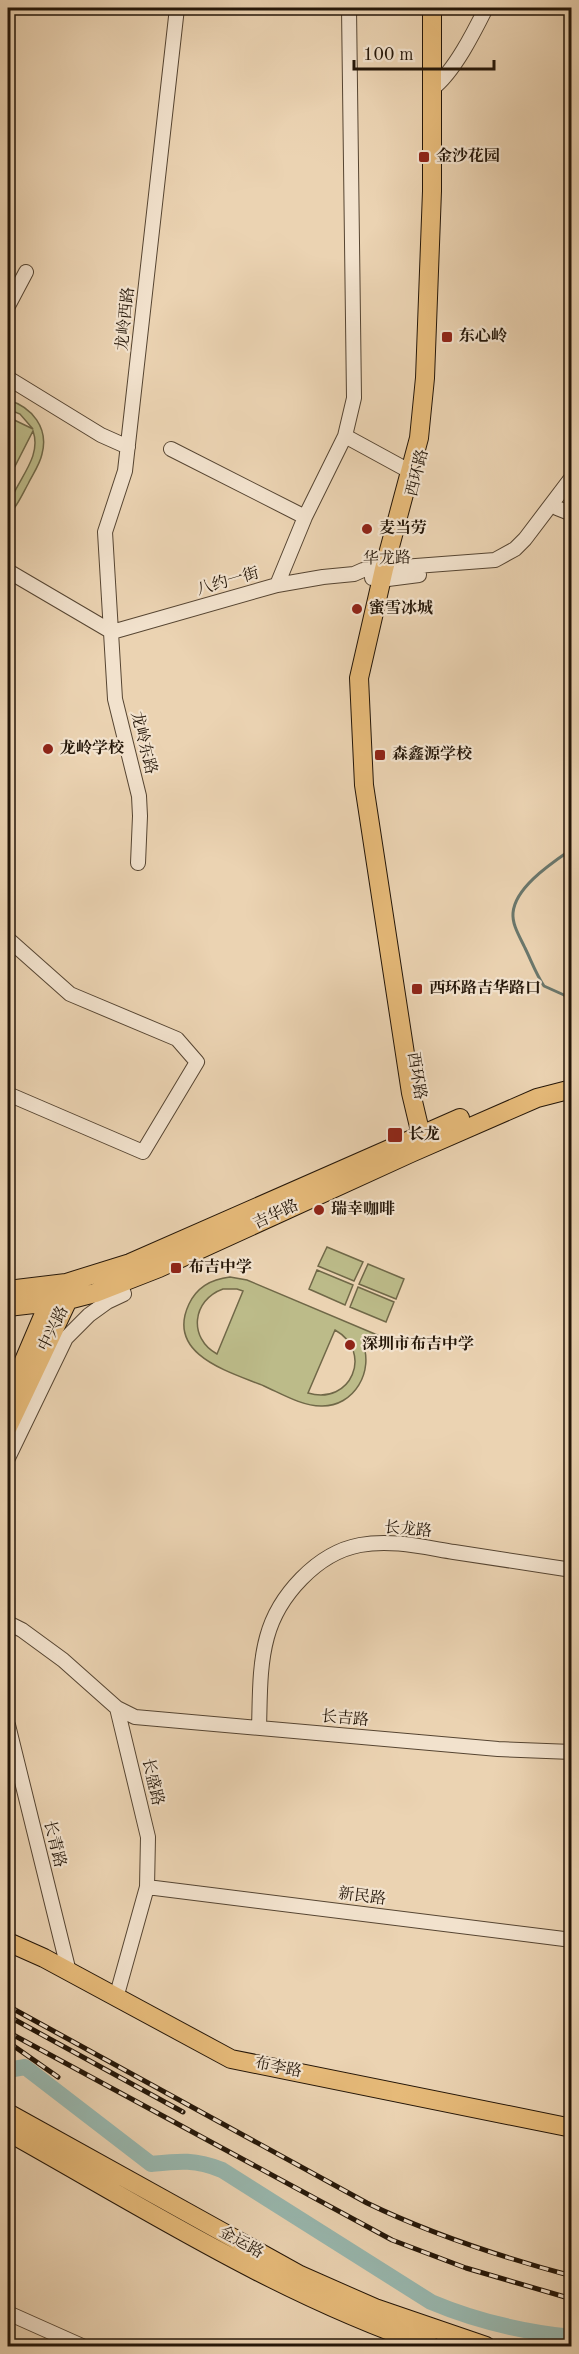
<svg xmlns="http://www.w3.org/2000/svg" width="579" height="2354" viewBox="0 0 579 2354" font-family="'Old Standard TT','Noto Serif SC',serif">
<rect width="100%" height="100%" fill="#ebd3b2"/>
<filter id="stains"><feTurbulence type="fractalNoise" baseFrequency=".00333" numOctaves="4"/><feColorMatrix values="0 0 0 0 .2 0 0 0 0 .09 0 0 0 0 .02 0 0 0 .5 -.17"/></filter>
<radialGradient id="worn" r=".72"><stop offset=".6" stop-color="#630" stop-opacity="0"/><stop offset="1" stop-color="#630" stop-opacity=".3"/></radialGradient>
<path fill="#bcbb89" stroke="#706848" stroke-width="1.5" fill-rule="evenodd" d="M8,400c24,7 41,28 34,54 -2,10 -9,20 -14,30 -6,11 -11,23 -20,32 -1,-29 36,-54 25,-85l-25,49v-63l25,12 -13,-15 -12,-5z
M327,1247l36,15 -9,19 -36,-15z
M368,1264l36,15 -8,20 -37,-15z
M317,1270l36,15 -8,20 -36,-16z
M230,1277l17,3 135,57 -4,10 -16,-6c13,30 -8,66 -41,65 -19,0 -39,-12 -57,-20 -34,-14 -99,-31 -75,-82 8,-17 23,-25 41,-27zM223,1289h14l6,2 -26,63c-29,-16 -25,-54 6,-65zM335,1330c39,22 16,76 -27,63z
M358,1287l36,15 -8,20 -36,-15z"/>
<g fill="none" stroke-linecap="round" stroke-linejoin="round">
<path stroke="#6a776c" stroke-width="3" d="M572,849c-20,14 -57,38 -59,64 -1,12 7,24 12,35 6,12 11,26 19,38l20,9 8,6"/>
<path stroke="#98b7ae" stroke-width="16" d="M8,2070l17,-3 126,97c28,-3 44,-5 71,6l209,132c45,19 92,30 141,35"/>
<g stroke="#564532" stroke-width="16">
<path id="minor" d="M433,88c21,-16 41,-56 53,-80
M8,306l18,-34
M8,378l93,57 27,12
M345,436l66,36
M171,449l134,68
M557,508l15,6
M8,571l104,61
M372,578l16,1 31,-4
M277,585l28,-68 40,-81 9,-38 -5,-390
M112,632l165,-47 46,-8 31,-3 9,-4 132,-10 20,-11 10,-10 47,-62
M138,863l2,-47 -1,-20 -24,-97 -10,-167 20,-61 52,-463
M8,939l62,55 107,45 20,23 -54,90 -135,-58
M8,1458l58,-120 23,-23 18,-13 17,-8 -4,-11
M8,1623l14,7 41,30 54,48 31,129 -1,50 -31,111
M117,1708l18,9 363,32 74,3
M8,1725l61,247
M259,1728c1,-30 0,-62 8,-91 11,-41 50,-84 93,-92 31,-6 63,2 94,7 39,6 78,12 118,18
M147,1887l425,53
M8,2313l74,33"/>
</g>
<g stroke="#241608" stroke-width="20">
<path id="major" d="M429,1145l-8,-10 -10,-42 -47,-308 -5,-107 25,-109 35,-131 6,-60 7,-187v-183
M8,1290l58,-7 64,-20 330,-145
M8,1307l60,-7 27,-7 64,-25 252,-115 126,-55 35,-9
M14,1384l35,-82 6,-7
M8,1427l60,-127 -1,-10
M8,1942l36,16 187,101 341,69
M8,2113l292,162 75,33 111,38
M8,2132c138,77 272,163 423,214"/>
</g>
<use href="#minor" stroke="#f2e2cd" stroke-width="14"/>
<use href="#major" stroke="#e6ba79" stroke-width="18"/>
<g stroke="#241608" stroke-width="5">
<path id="rail" d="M8,2006l359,197c66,32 134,54 205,73
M8,2016l175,96
M8,2032l384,208 74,28 106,31
M8,2042l50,35"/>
</g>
<use href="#rail" stroke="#f2e2cd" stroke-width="3" stroke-dasharray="9" stroke-linecap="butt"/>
</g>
<g fill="#8f2418" stroke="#f2e2cd" stroke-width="2">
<rect x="418" y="151" width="12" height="12" rx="3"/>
<rect x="441" y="331" width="12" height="12" rx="3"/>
<circle cx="367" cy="529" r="6"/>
<circle cx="357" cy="609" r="6"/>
<circle cx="48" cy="749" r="6"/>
<rect x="374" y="749" width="12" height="12" rx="3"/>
<rect x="411" y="983" width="12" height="12" rx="3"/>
<rect x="387" y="1127" width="16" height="16" rx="3"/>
<circle cx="319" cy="1210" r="6"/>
<rect x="170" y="1262" width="12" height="12" rx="3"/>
<circle cx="350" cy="1345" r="6"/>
</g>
<g text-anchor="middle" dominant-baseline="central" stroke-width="4.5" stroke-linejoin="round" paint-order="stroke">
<g font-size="16" font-weight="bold" fill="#241608" stroke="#f2e2cd" text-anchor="start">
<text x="436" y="157">金沙花园</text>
<text x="459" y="337">东心岭</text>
<text x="379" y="529">麦当劳</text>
<text x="369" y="609">蜜雪冰城</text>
<text x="60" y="749">龙岭学校</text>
<text x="392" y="755">森鑫源学校</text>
<text x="429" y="989">西环路吉华路口</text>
<text x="408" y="1135">长龙</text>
<text x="331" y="1210">瑞幸咖啡</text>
<text x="188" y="1268">布吉中学</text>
<text x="362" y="1345">深圳市布吉中学</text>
</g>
<g font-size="16" fill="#241608" stroke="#f2e2cd">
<text transform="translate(126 319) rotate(-84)">龙岭西路</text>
<text transform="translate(418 473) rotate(-76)">西环路</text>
<text transform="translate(387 559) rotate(-1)">华龙路</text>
<text transform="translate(228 582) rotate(-16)">八约一街</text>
<text transform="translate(143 743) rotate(76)">龙岭东路</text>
<text transform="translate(416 1076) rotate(81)">西环路</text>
<text transform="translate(276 1215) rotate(-25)">吉华路</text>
<text transform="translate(54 1329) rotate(-64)">中兴路</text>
<text transform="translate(408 1530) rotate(5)">长龙路</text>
<text transform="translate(345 1719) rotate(5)">长吉路</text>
<text transform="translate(152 1782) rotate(77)">长盛路</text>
<text transform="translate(54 1844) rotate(76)">长青路</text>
<text transform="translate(362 1897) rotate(7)">新民路</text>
<text transform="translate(278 2068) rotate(11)">布李路</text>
<text transform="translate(241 2243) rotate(29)">金运路</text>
</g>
</g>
<rect width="579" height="2354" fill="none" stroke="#ebd3b2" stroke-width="30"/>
<rect x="9" y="9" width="561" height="2336" fill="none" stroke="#241608" stroke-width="3"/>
<rect x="15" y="15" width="549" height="2324" fill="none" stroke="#241608" stroke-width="1.5"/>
<path d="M354 60v9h140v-9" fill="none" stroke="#241608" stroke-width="3"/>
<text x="363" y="60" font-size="18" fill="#241608" stroke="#f2e2cd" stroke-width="4.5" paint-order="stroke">100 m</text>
<rect width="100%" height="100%" filter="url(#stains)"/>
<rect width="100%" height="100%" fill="url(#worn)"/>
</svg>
